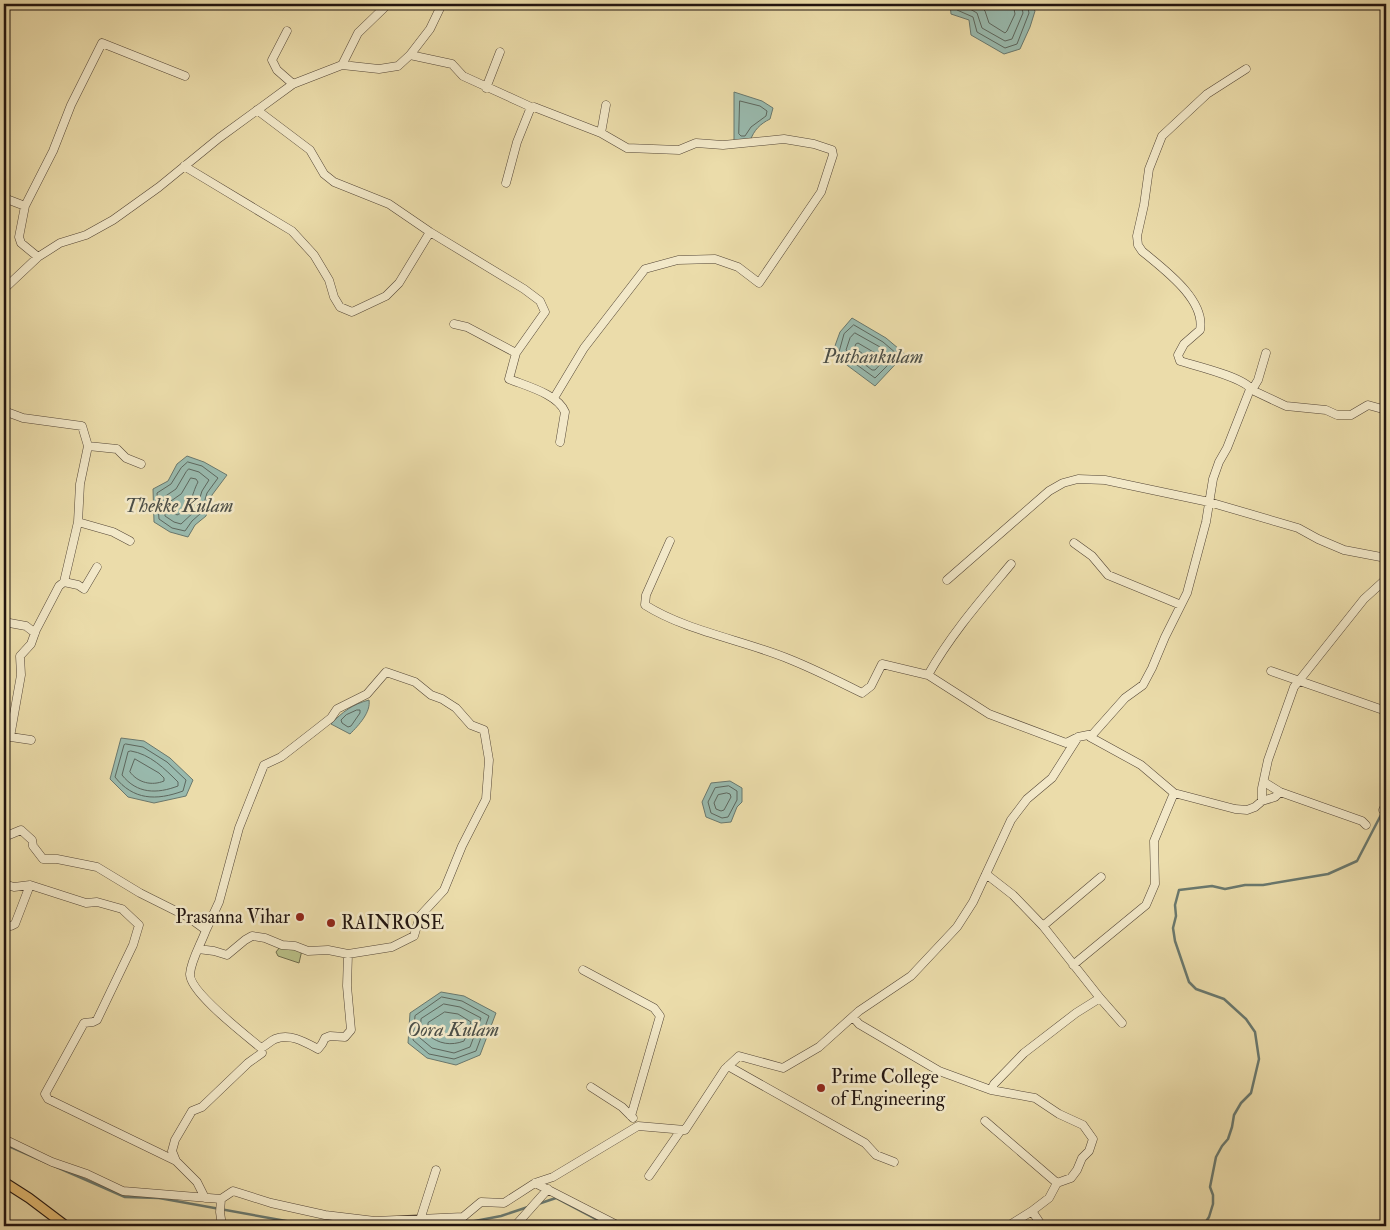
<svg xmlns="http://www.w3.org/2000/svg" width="1390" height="1230" viewBox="0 0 1390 1230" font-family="'IM FELL Double Pica',serif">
<rect width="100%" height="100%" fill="#ebdcaa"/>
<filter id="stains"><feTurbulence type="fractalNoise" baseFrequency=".004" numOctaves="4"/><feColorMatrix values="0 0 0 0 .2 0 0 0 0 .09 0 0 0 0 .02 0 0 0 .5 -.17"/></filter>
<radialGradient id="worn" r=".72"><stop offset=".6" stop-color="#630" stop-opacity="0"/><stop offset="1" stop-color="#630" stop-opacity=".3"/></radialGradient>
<path fill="#b9c087" stroke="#6d6a4b" d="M280,947l22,3 -3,13 -21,-7 -2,-4z"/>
<path fill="#99baae" stroke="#69786e" d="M950,4h81l4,7 -5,16 -10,22 -16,5 -33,-19 -2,-15 -18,-6z
M734,92l28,9 11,7 -3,11c-10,5 -16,11 -20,22l-16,1z
M852,318l34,20 19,16 -30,32 -43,-32 8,-22z
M187,456l17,6 23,13 -15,20 -6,21 -11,9 -7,12 -18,-5 -16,-10 -1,-33 15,-8 9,-17z
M369,700c2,12 -10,25 -19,34l-19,-10c11,-12 22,-20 38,-24z
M121,738l23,3 26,17 23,22 -7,16 -32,7 -26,-6 -18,-18z
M730,781l12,7v14l-5,5 -6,15 -10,1 -15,-6 -4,-15 9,-19z
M441,992l23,4 32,17 -16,42 -24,10 -29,-7 -19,-15 2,-30z"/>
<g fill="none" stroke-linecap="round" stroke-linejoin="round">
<path stroke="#5d675e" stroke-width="1" d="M955,4l2,6 16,7 4,15 28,16 12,-4 12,-31 -2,-9
M961,4l16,9 5,15 23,13 7,-2 11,-26 -2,-9
M978,4l7,7 4,12 16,10 2,-2 8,-17 -2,-10
M740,101l20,5 7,5 -1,5 -15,11 -6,9h-4l-2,-2z
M854,325l29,17 14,12 -1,3 -21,21 -36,-26 5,-18z
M855,333l25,14 7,7v3l-12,13h-3l-26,-20 4,-12z
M856,344l2,-1 17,10 1,4 -5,3 -16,-12z
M188,462l14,4 16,12 -11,15 -6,20 -9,8 -7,10 -13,-3 -13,-9 -2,-26 14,-9 10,-16z
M189,469l10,3 10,8 -7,11 -6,19 -15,14 -7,-2 -9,-6 -1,-19 12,-8 10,-17z
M191,478l5,1 2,3c-7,13 -6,26 -21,33l-5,-4 -1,-10 10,-7z
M357,710h3v3l-9,13 -3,1 -6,-4 -1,-3 5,-5z
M126,744l17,3 24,15 19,18 -3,11c-27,10 -50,9 -68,-14l9,-32z
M131,751c19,3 34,18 47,31v4c-21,8 -41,8 -56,-11l6,-23z
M135,759l24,14 5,5v3c-12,5 -26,2 -34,-9z
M729,786l8,5v9l-9,17 -6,1 -11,-5 -3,-11 7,-14z
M727,793l3,1 1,3 -7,13 -3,1 -5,-2 -2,-6 4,-8z
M442,997l20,4 27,15 -13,35 -22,8 -25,-5 -16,-14 2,-24z
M444,1004l16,3 21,11 -11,29 -16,6 -22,-5 -12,-10 1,-19z
M445,1012l13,2 13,8 -7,19c-13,5 -25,3 -36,-6v-12z"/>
<path stroke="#69786e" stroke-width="2.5" d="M4,1144l121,53 34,1 155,28
M538,1204l18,-6 53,28
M449,1226l52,-10 27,-9
M1203,1226l6,-9 4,-13v-9l-3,-8 6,-30 6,-11 6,-7 4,-12 2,-12 7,-12 10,-10 8,-34 -4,-27 -9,-13 -22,-20 -28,-10 -7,-7 -14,-41 -2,-13 3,-12 -1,-11 4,-15 33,-4 13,3 20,-4h18l65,-11 29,-13 26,-50"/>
<g stroke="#544636" stroke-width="9">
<path id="minor" d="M287,31l-15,29 5,10 16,14
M410,55l42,9 11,12 68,31 -14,35 -11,41
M342,65l16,-32 30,-29
M1246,69l-39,25 -45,42 -13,33 -5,36 -7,31 1,9 4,6c20,17 64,48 58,79l-16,14 -6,11 2,6c16,5 64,16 72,29l6,-10 8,-27
M486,88l14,-36
M534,107l67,26 26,15 52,2 17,-7 27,2 61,-6 30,5 18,6 1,5 -12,37 -62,91 -21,-16 -23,-8 -37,1 -33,9 -61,79 -30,50
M257,110l53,40 14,24 10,8 55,22 41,28 94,57 16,12 5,11 -29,41 -7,26c17,7 49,15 56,33l-5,30
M601,133l5,-28
M184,166l108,65 22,24 15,25 5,17 6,10 12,5 34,-16 13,-13 31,-51
M4,198l21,8
M38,257l-17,-14 -2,-6 6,-31 28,-55 18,-46 31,-62 83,33
M4,289l34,-32 22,-14 26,-8 27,-15 46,-33 60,-49 74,-54 49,-19 37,4 19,-3 12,-11 20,-26 12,-25
M454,324l13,3 49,26
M4,411l19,7 59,8 6,20 -8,38 -2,38 -14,60
M88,446l29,3 9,9 15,6
M78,522l35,10 17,9
M670,541l-24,54 -1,10c41,26 98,35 144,54 25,10 49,22 73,34l9,-7 11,-22 46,11 61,39 77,29 10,-5
M1074,543l18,13 16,19 73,30
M947,580l102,-89 14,-8 15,-4 27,1 104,22 89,26 20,11 26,11 42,8
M4,622l22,4 9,7
M1271,671l115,40
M928,675c23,-41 53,-75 83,-111
M1092,735l-2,2 51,28 33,28 61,16 12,1 8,-3 7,-6 13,-4 5,-5
M4,736l27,4
M10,737l11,-62 -1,-19 11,-12 5,-14 23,-44 5,-4 14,3 6,4 13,-22
M1264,782l16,10 82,29 4,4
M1262,801v-13l6,-28 26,-73 70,-88 22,-20
M1383,810l3,-6
M4,837l17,-7 11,10 1,6 10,13h14l40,8 43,26 48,24 18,13c-5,14 -15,30 -16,44 -1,18 57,62 71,74l1,5 -14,10 -46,44 -10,4 -17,29 -3,11 4,10 21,21 8,16
M986,874l27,21 30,31 57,72 22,25
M4,884l10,3 16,-2 56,18 11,-1 25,7 17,16 -6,20 -36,75 -4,2 -9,1 -39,71 3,5 128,62
M4,924l7,2 4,-2 15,-39
M1043,926l58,-49
M198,949l16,2 13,4 18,-15 7,-4 13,2 17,7 13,1 13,5 20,-1 20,4 44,-7 22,-11 6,-20 24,-26 18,-44 24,-47 3,-39 -5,-30 -13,-5 -15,-17 -14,-9 -11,-4 -16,-13 -29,-10 -19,22 -30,15 -6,9 -14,11 -36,28 -17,8 -25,63 -20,74 -13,28
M1073,965l73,-60 9,-21 -1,-43 20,-48
M583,970l71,38 6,8 -29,100
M853,1017l6,7 80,47 52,19 44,8 24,16 24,11 10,14 -4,12 -7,7 -5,12 -6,8 -14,5
M261,1048c5,-2 9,-7 14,-9 15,-6 30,3 43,10l4,-5 3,-6 5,-2 15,1 6,-7 -4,-44 1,-32
M728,1066l137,77 11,12 18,7
M591,1087l31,20 11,11
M991,1090l3,-6 30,-31 52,-40 24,-15
M985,1121l72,62 -8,15 -17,13
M4,1139l48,23 35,12 36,17 98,8
M649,1176l32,-46
M535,1183l84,43
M420,1220l16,-50
M222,1226l-2,-14 1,-13 12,-8 38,12 54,12 50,6 88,-4 18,-15 23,1 31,-20 18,-6 85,-51 47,4 40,-61 14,-13 44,12 36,-21 40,-36 52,-35 46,-49 16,-25 38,-82 16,-21 25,-21 26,-41 15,-3 32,-36 18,-13 9,-17 13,-31 22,-44 19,-71 7,-43 6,-17 8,-14 22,-56 3,-2 34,16 40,4 11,5h14l17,-10 18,5
M515,1226l33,-37
M1008,1226l24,-15 10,15"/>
</g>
<g stroke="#21140f" stroke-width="11">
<path id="major" d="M4,1182l25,16 37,28"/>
</g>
<use href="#minor" stroke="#f2e8c8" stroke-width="8"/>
<use href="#major" stroke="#e6be75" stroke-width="9"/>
</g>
<g fill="#8f2418" stroke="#f2e8c8" stroke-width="2">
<circle cx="300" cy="917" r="5"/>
<circle cx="331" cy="923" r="5"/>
<circle cx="821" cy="1088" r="5"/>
</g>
<g text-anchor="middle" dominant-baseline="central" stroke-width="5" stroke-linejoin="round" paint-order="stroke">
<g font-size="19" fill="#21140f" stroke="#f2e8c8" text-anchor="start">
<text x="290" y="917" text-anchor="end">Prasanna Vihar</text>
<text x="341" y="923">RAINROSE</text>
<text x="831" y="1077">Prime College<tspan x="831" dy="22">of Engineering</tspan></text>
</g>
<g font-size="20" font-style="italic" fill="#4b4e47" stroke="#f2e8c8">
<text x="873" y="356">Puthankulam</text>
<text x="179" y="505">Thekke Kulam</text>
<text x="453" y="1029">Oora Kulam</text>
</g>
</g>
<rect width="1390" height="1230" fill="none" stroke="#ebdcaa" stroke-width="20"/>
<rect x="5" y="5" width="1380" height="1220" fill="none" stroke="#21140f" stroke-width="2.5"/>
<rect x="10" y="10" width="1370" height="1210" fill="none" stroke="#21140f"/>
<rect width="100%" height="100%" filter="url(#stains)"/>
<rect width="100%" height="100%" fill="url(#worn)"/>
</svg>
